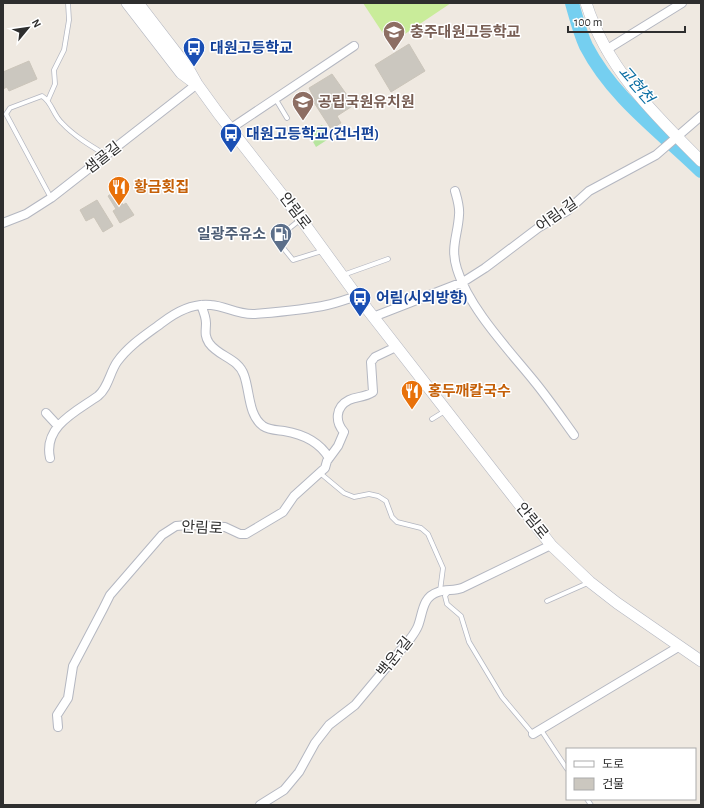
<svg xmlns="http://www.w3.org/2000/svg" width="704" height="808" viewBox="0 0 704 808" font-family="'Alegreya Sans','Noto Sans KR',sans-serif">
<rect width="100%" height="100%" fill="#efe9e1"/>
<path fill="#b6e59e" d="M322,125l8,13 -14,9 -8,-14z"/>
<path fill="#c9ec9a" d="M363,3h88l-61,41z"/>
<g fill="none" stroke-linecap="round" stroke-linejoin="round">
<path stroke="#75cff0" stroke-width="14" d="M572,3c4,14 8,30 14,43 27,52 74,85 115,125"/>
</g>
<path fill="#cbc7bf" stroke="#cbc5ba" d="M409,44l16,27 -34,21 -16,-27z
M29,61l8,18 -28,12 -2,-4 -4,2v-17z
M332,74l22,31 -17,11 4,7 -10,6 -18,-28 2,-1 -6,-12z
M115,191l8,14 3,-2 8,12 -14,8 -7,-12 3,-2 -8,-13z
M97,200l16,26 -10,6 -9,-15 -8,4 -6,-11z"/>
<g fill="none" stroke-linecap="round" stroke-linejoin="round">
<g stroke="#b4b7c1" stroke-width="5.5">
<path id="service" d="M275,98l12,20
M48,100l7,-16 -1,-14 10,-20 5,-30 -1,-17
M51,198l-45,-84 4,-6 32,-12c10,6 11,19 20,27 12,13 29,23 44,32
M301,219l-25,20 17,21 29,-9
M343,275l45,-16
M413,392l13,-6
M432,419l13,-8
M320,473l24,20 10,4 15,-3 9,2 8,5 6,16 5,5 24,6 7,6 15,34 -3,23
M449,591l-4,5 2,8 14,12 8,26 33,55 31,37
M547,601l43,-19
M541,730l26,39
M587,799l4,6"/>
</g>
<g stroke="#b4b7c1" stroke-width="10">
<path id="minor" d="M606,50l76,-47
M230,129l124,-83
M455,191c2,7 5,16 4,24 -1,20 -9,32 -2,54 12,39 51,80 77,112 14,17 27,36 40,54
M3,223l23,-9 25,-16 146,-114
M201,305c2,5 5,12 5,18 0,8 -2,12 3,20 10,14 29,15 35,32 6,16 4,40 19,51 6,4 14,4 21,5 18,3 35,10 45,27
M373,317l90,-35 22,-14 53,-40 29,-17 22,-20 67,-36 45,-39
M46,413l12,13
M50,458c-7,-32 27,-47 48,-62 10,-8 12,-24 19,-34 12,-17 30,-28 46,-40 13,-10 31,-19 48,-17 15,1 26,10 44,9 23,-2 49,-4 72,-9 10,-2 20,-6 30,-9
M58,727l-1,-12 11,-17 5,-32 30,-57 7,-14 52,-60 14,-9 12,-1 37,2 15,7h6l37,-22 11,-16 31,-28 2,-7 11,-15 6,-14c-9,-10 -9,-25 5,-32 8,-4 15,-2 24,-8l-2,-30 4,-5 21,-10
M533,734l147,-88
M260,805l24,-15 15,-18 16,-29 14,-18 26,-20 55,-66c3,-4 6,-8 8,-13 5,-13 4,-29 20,-34 8,-3 16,-1 24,-4l89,-43"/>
</g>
<g stroke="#b4b7c1" stroke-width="12">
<path id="tertiary" d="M127,3l54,70 12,9
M138,3l50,65 9,16 21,29 83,106 56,77 194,249 39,37 27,21 84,58
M586,3c21,66 68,111 115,158"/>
</g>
<use href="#service" stroke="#fff" stroke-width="4"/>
<use href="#minor" stroke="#fff" stroke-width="8"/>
<use href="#tertiary" stroke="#fff" stroke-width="11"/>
</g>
<defs>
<g id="school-pin" transform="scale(1.15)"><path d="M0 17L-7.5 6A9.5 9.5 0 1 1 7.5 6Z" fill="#8d6e63" stroke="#fff"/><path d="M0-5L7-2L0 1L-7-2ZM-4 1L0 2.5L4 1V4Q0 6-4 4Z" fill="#fff"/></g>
<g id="bus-pin" transform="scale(1.15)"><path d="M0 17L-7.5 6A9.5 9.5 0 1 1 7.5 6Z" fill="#1a4fb4" stroke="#fff"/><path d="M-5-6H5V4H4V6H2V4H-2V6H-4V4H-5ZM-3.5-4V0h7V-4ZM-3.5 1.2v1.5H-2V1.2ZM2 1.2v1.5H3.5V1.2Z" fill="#fff"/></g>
<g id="restaurant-pin" transform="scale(1.15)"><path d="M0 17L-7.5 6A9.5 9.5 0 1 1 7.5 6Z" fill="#e8710a" stroke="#fff"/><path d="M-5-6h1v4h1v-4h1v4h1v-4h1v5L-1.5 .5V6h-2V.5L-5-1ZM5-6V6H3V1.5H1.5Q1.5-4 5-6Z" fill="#fff"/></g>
<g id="fuel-pin" transform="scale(1.15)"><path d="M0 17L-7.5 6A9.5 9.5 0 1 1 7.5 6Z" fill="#5c6f8a" stroke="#fff"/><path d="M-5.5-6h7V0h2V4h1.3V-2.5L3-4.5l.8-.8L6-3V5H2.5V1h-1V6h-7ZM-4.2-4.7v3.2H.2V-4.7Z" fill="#fff"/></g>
</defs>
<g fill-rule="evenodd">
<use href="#school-pin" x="394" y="32"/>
<use href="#bus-pin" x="194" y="48"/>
<use href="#school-pin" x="303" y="102"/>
<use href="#bus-pin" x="231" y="134"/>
<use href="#restaurant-pin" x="119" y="187"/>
<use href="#fuel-pin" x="281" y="234"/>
<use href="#bus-pin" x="360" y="298"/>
<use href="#restaurant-pin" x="412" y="391"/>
</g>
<g text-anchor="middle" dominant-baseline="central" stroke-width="3" stroke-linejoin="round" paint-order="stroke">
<g font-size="15" font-weight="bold" fill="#785e54" stroke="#fff" text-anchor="start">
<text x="410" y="32">충주대원고등학교</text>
<text x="318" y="102">공립국원유치원</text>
</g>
<g font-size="15" font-weight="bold" fill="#164399" stroke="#fff" text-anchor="start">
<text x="210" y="48">대원고등학교</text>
<text x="246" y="134">대원고등학교(건너편)</text>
<text x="376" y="298">어림(시외방향)</text>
</g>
<g font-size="15" fill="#2e2e2e" stroke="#fff">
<text transform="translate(103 158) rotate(-38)">샘골길</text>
<text transform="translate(295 211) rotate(53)">안림로</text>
<text transform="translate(557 215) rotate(-35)">어림1길</text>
<text transform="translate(532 521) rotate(51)">안림로</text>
<text transform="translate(202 528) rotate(3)">안림로</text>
<text transform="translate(395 657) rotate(-51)">백운1길</text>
</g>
<g font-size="15" font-weight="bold" fill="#c56008" stroke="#fff" text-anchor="start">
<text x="134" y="187">황금횟집</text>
<text x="428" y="391">홍두깨칼국수</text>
</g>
<g font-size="15" font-weight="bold" fill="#4e5e75" stroke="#fff" text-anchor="end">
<text x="266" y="234">일광주유소</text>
</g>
<g font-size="16" font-style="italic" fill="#0d6fa3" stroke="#fff">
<text transform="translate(636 85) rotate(49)">교현천</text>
</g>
</g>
<rect width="704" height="808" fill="none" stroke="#2e2e2e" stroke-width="8"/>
<rect x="566" y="748" width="130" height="52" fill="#ffffff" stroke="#ababab"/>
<rect x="574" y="761" width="20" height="6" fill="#ffffff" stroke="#ababab"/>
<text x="602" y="768" font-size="12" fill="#2e2e2e">도로</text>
<rect x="574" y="778" width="20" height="12" fill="#cbc7bf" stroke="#ababab"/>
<text x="602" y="788" font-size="12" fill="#2e2e2e">건물</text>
<g transform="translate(28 28) rotate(61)" stroke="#ffffff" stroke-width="3" paint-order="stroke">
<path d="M0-3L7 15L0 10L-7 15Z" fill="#2e2e2e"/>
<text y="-6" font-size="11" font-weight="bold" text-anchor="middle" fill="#2e2e2e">N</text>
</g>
<path d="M568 26v6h117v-6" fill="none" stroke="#2e2e2e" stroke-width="2"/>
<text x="574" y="26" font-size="12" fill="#2e2e2e" stroke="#ffffff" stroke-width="3" paint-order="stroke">100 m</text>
</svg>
